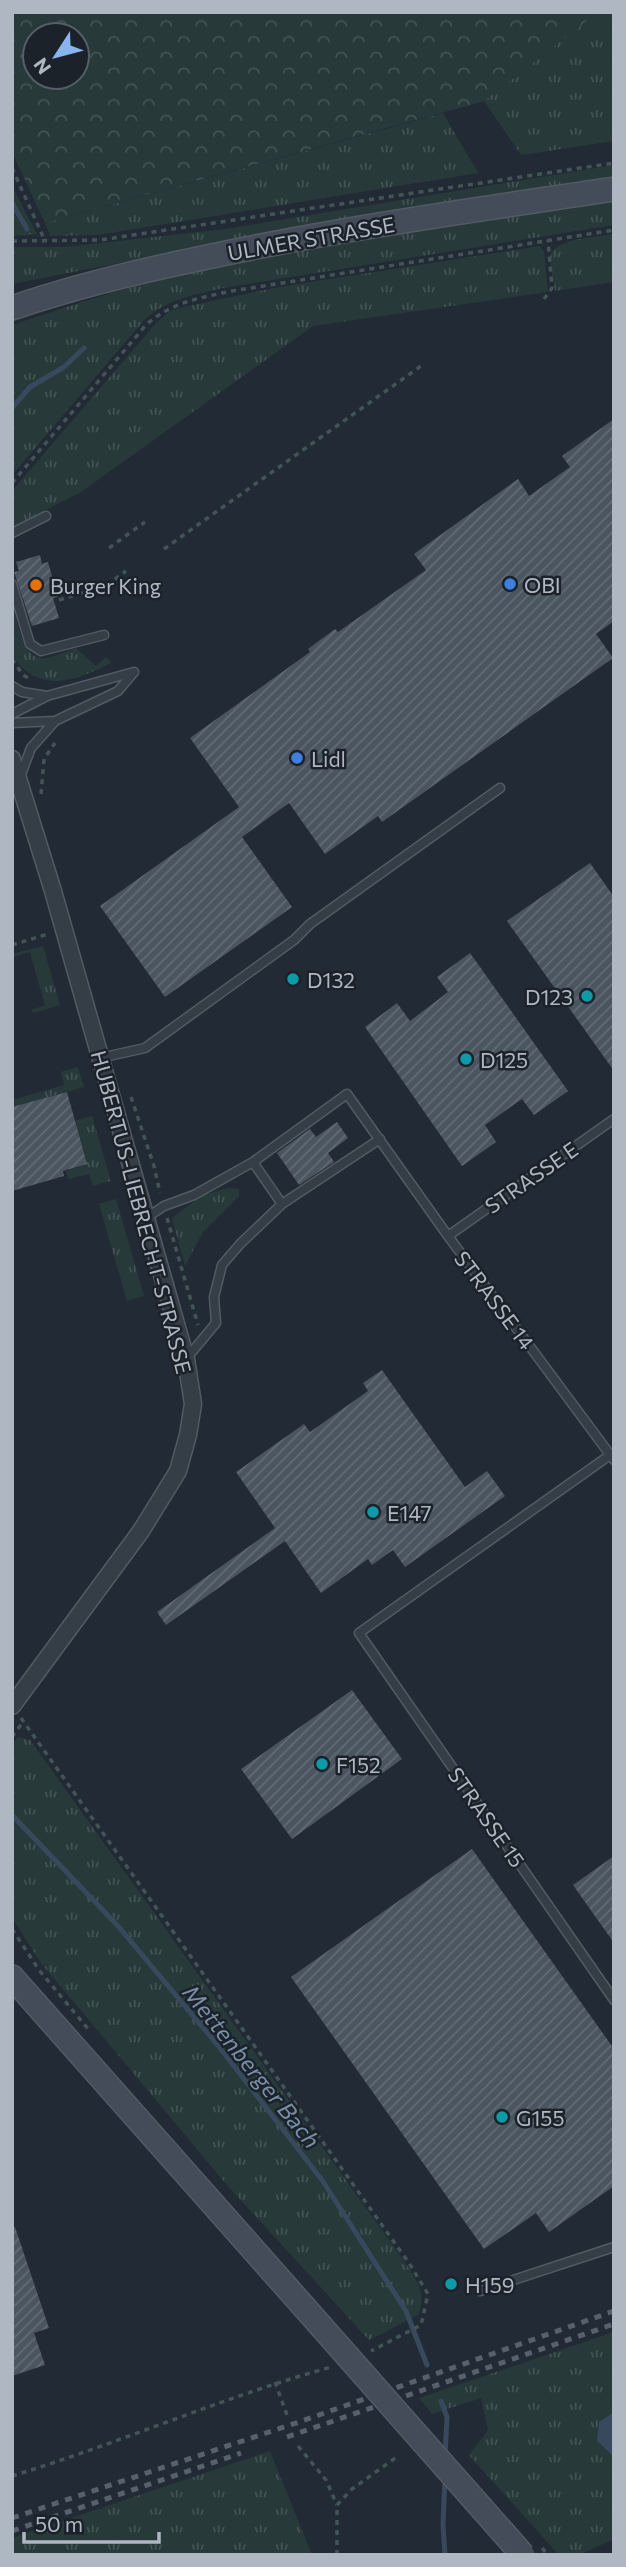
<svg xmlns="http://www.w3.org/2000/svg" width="626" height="2567" viewBox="0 0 626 2567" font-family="Commissioner,sans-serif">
<defs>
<pattern id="grass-tufts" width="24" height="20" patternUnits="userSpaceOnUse" patternTransform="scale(1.75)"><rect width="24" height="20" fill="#273938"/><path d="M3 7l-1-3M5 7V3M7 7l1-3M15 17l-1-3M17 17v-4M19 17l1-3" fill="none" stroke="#445353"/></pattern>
<pattern id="forest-crowns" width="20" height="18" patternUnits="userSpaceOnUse" patternTransform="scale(1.75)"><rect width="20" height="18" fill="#273938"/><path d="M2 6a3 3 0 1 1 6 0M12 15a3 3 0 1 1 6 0" fill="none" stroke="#445353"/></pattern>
<pattern id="building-hatch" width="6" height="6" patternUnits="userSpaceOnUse" patternTransform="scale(1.75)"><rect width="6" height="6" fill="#4a5560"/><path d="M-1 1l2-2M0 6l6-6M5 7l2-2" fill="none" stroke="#626b75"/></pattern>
</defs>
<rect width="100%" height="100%" fill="#222b35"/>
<path fill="url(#grass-tufts)" d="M598,12h16v129l-93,14 -37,-54z
M443,113l35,60 -380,62 -48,1 -5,-13z
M614,165v13l-342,55 -260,51v-37h53l160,-18z
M12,186l25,48 -25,2z
M614,200v25l-391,63c-29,7 -55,11 -78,31l-133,156v-150c46,-15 91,-31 137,-42 153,-37 309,-64 465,-83z
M614,234v48l-59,9c-1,-10 -5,-23 -5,-33 2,-20 48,-21 64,-24z
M540,246l4,6 4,40 -235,34 -232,166 -69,35v-36l144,-168 14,-12 14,-4 95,-20z
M12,602c5,17 10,59 33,56 10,-1 21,-7 31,-10l20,18 10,-9 5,6c-29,14 -59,29 -87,6 -5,-4 -11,-11 -12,-18 -3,-15 0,-34 0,-49z
M43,946l17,59 -27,8 -1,-3 13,-5 -15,-53 -18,5v-3z
M78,1067l6,20 -72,20v-7l52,-15 -3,-13z
M92,1116l19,65 -18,5 -4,-12 -21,5 -2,-8 21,-7 -12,-43z
M228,1188l11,1v7l-36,36 -18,34 -13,-48 31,-23z
M116,1199l28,97 -17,5 -28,-97z
M18,1737l12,3 369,514c13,20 30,37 19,61l-49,25 -142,-155 -186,-222 -29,-45v-173z
M614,2332v80l-15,10 -2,19 17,16v82l-36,16h-19l-90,-100 19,-25 -7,-32 -49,16 -13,-16z
M270,2451l42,104h-300v-17z"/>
<path fill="url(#forest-crowns)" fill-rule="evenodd" d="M12,12h586l-114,89 -439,122 -33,-71zM35,35h42v42h-42z"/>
<path fill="#39495d" d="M614,2412v45l-17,-16 2,-19z"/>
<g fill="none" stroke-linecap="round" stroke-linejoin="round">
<path stroke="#39495d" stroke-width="5" d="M12,203l15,26
M12,408l18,-21 34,-20 20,-19
M12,1815l106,111 102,122 102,132 84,131 21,54
M441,2401l6,16 -2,39
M445,2477l-2,47 2,31"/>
</g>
<path fill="url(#building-hatch)" d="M614,419v202l-18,13 17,24 -231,164 -4,-6 -53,38 -36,-51 -47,34 50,70 -127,90 -65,-91 139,-99 -49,-69 120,-86 -2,-3 27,-20 3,3 88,-62 -12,-16 104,-75 11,17 41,-29 -8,-11z
M40,555l2,9 6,-2 10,35 -5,1 6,20 -27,8 -18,-54 5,-1 -3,-9z
M590,863l24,34v174l-107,-150z
M470,953l98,138 -34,24 -12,-16 -37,26 11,17 -34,24 -97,-139 32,-24 13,18 38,-29 -11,-15z
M67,1092l20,72 -24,7 1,5 -52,15v-84z
M337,1122l11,16 -20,15 6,9 -35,23 -22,-32 33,-24 6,8z
M382,1370l83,117 22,-16 18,25 -100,71 -12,-17 -21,15 -4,-6 -47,34 -36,-52 -119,84 -9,-13 118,-84 -39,-56 68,-48 6,8 58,-41 -5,-8z
M352,1690l50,69 -110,80 -51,-70z
M472,1849l142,200v137l-65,46 -13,-19 -52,36 -193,-272z
M614,1856v87l-41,-58z
M15,2227l34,101 -15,5 11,32 -33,11v-148z"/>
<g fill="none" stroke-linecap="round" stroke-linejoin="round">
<g stroke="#525a63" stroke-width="11">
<path id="lane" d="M12,533l34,-17
M12,584l18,60 11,7 63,-16
M12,686l10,6 25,4
M12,714l35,-18 87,-24
M12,723l43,-2
M20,777l11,-29 24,-27 63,-30 16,-19
M100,1058l45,-10 149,-108 16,-16 190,-136
M253,1162l29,42
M146,1218l18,-12 30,-11 59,-33 94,-68 101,142 166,224
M448,1236l166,-117
M186,1359l30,-36 -2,-26 8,-32 18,-21 42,-40 98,-65
M610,1455l-251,178 255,367
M480,2291l134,-44"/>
</g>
<g stroke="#525a63" stroke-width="19">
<path id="street" d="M12,759l41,132 133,468 7,45 -5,31 -10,36 -37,60 -129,175"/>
</g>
<g stroke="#525a63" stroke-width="26">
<path id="secondary" d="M12,308c61,-21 123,-36 186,-49 137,-30 277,-49 416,-70
M12,1977l308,348"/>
</g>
<path stroke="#435456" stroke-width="3.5" stroke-dasharray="5 5" stroke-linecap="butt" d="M12,168l33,73
M12,241l88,-1 514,-77
M544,299l8,-11 -4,-48
M12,483l134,-158c25,-23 54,-27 86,-34l382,-61
M109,548l36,-26
M164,549l257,-183
M59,600l48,-15 19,-14
M12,659l11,16 9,5
M41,794l3,-35 11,-16
M12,945l36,-11
M131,1097l23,69 6,27
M167,1218l31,107
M21,1718l388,545 19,31 -7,31 -50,26
M12,1737l11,-15
M12,1929l27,41 50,60
M275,2382l12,33
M298,2446l28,34 11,25
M12,2476c108,-33 211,-79 319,-109
M337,2555v-50l15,-16 46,-33"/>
<use href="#lane" stroke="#353d46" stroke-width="8"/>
<use href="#street" stroke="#353d46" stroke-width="16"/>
<use href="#secondary" stroke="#434c58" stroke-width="23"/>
<path stroke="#57616c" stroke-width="5" stroke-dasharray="7 7" stroke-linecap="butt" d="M287,2437l327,-113
M12,2518l287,-96 315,-111
M12,2531l229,-78"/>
<g stroke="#525a63" stroke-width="26" stroke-linecap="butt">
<path id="secondary-bridge" d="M320,2325l203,230"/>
</g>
<path stroke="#435456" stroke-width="3.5" stroke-dasharray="5 5" stroke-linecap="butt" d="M542,2548l6,7"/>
<use href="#secondary-bridge" stroke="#434c58" stroke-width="23"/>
</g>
<g fill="#3f7fe0" stroke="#1b222a" stroke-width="2.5">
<circle cx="510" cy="584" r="7"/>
<circle cx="297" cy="758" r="7"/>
</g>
<circle fill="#e8710a" stroke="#1b222a" stroke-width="2.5" cx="36" cy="585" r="7"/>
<g fill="#0f9aa8" stroke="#1b222a" stroke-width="2.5">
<circle cx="293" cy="979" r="7"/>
<circle cx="587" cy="996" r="7"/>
<circle cx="466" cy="1059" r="7"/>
<circle cx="373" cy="1512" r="7"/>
<circle cx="322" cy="1764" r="7"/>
<circle cx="502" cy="2117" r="7"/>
<circle cx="451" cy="2284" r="7"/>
</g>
<g text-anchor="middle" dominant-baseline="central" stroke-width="5" stroke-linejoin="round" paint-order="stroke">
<g font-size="21" fill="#afb7c2" stroke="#1b222a">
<text transform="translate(311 238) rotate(-10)">ULMER STRASSE</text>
<text transform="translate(531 1177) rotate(-35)">STRASSE E</text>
<text transform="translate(142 1212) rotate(75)">HUBERTUS-LIEBRECHT-STRASSE</text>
<text transform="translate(495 1300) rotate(53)">STRASSE 14</text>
<text transform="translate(487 1817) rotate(55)">STRASSE 15</text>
</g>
<g font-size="21" fill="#afb7c2" stroke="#1b222a" text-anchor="start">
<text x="524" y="584">OBI</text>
<text x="50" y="585">Burger King</text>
<text x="311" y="758">Lidl</text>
<text x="307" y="979">D132</text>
<text x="573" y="996" text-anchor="end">D123</text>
<text x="480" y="1059">D125</text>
<text x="387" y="1512">E147</text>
<text x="336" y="1764">F152</text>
<text x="516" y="2117">G155</text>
<text x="465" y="2284">H159</text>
</g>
<g font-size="23" font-style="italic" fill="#7a8fa8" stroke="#1b222a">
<text transform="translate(252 2066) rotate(51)">Mettenberger Bach</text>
</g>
</g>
<rect width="626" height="2567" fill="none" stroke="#afb7c2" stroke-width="28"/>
<g transform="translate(56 56) rotate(234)"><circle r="33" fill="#1b222a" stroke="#565e67" stroke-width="2"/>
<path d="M0-5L12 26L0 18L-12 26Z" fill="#8ab4ed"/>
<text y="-10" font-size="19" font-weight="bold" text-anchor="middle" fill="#afb7c2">N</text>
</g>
<path d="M24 2532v10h135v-10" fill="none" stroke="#afb7c2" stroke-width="3.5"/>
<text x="35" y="2532" font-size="21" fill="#afb7c2" stroke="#1b222a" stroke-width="5" paint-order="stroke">50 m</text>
</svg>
